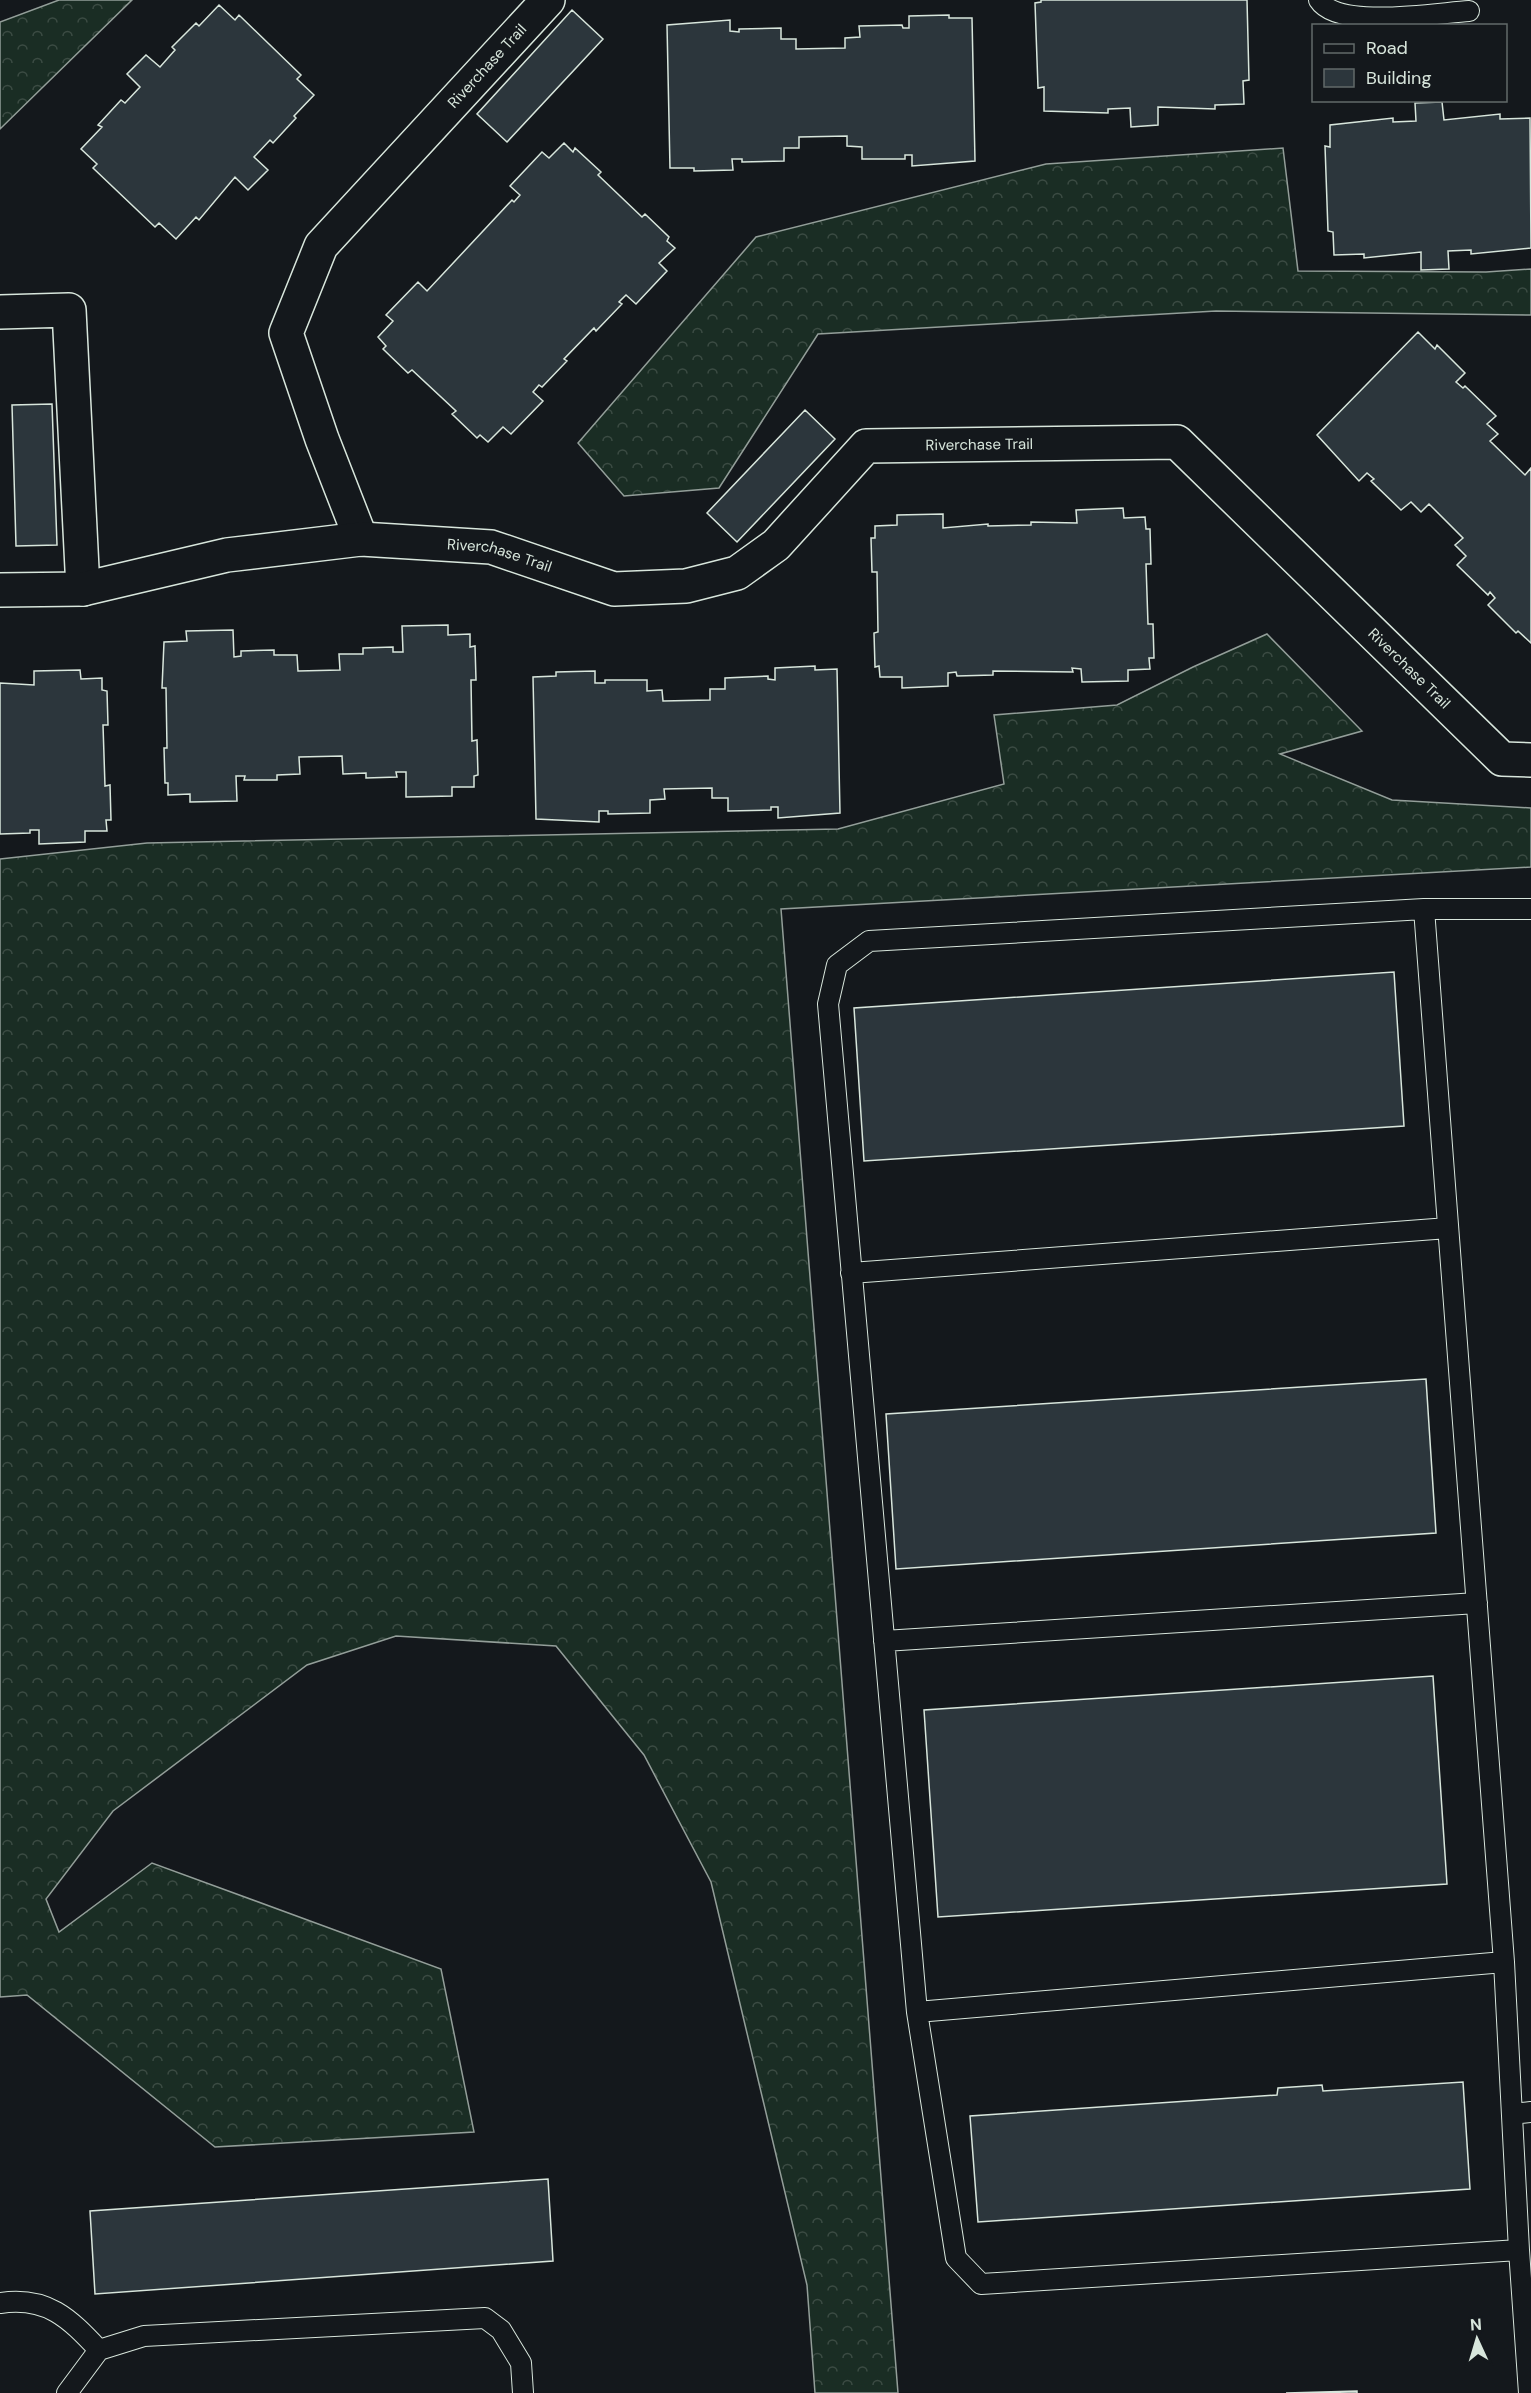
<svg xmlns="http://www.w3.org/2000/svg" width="1531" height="2393" viewBox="0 0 1531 2393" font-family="'DM Sans',sans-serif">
<defs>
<pattern id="forest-crowns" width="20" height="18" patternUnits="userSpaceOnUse" patternTransform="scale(1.5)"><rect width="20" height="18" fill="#1a2d24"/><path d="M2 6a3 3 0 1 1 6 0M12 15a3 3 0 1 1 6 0" fill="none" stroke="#3b4b43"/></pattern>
</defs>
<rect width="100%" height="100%" fill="#14181c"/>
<path fill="url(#forest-crowns)" stroke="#939e99" stroke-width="1.5" d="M59,0h73l-132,129v-107z
M1283,148l15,123 188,1 45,-3v46l-315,-4 -398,23 -99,154 -95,8 -46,-53 178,-206 290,-73z
M1267,634l95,97 -82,23 112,46 139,8v59l-750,42 117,1484h-83l-8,-108 -96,-403 -67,-127 -88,-109 -160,-10 -89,29 -194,146 -67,88 13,33 93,-69 289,106 33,163 -259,15 -188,-152 -27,2v-1138l147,-16 691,-14 166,-45 -10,-69 123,-10 76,-38z"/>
<path fill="#2c363c" stroke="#d8e6dc" stroke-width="1.5" d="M1041,0h206l2,80 -6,1 1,23 -29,1v4l-57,-2v18l-27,2 -1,-19 -22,1v4l-64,-2v-24l-6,1 -3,-85 6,-1z
M219,5l16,15 4,-5 62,60 -4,4 17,16 -20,21 2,2 -23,25 -3,-3 -16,17 14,13 -20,20 -13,-13 -36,43 -3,-3 -20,22 -17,-16 -4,4 -62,-59 4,-4 -16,-15 21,-22 -4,-2 23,-25 4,3 15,-16 -13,-13 19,-19 14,12 15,-17 -3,-3 24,-24 3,3z
M572,10l31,29 -96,103 -30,-28z
M949,15v3h23l3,143 -63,5v-11h-7v4h-43v-12l-15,-1v-10l-48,1v11h-15v13l-42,1v-3h-10l1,11 -39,1v-3h-24l-3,-143 63,-5v11l9,1v-3l42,-1v11h15v10l49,-1v-10l15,-1 -1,-11 43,-1 1,3h6v-12z
M1442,102l2,18 56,-6v5l30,-1 1,130 -60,6v-4l-23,1 1,18 -28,1v-18l-57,6v-4l-30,1 -1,-23 -5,-1 -3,-85 5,1v-22l63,-7v4l23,-1 -1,-18z
M564,143l9,9 2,-4 26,24 -3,3 44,42 3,-3 24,23 -2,4 8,7 -16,15 8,8 -31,33 -10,-9 -7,7 3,2 -26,27 -2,-3 -30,31 3,2 -25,26 -3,-2 -6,7 10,9 -32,33 -8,-7 -15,15 -8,-7 -3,3 -25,-24 4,-3 -44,-41 -4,3 -25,-24 3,-3 -8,-9 15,-16 -7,-6 32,-33 9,9 85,-91 2,2 6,-7 -10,-9 32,-34 7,6z
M1418,332l17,17 2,-4 28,28 -9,9 7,6 2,-2 31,30 -9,8 11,10 -8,7 35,34 6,-7v175l-13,-12 -2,2 -28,-28 7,-7 -5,-6 -2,3 -31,-30 9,-9 -11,-11 8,-7 -34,-34 -8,8 -10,-10 -10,8 -30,-29 3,-2 -7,-6 -8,8 -42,-46z
M52,404l5,141 -41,1 -4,-141z
M805,410l30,29 -98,103 -30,-29z
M1123,508l1,10 21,-1 1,12h4l1,35h-5l2,60h5l1,34h-5l1,11 -22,1v11l-46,1 -1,-13 -9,-1 1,4 -80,-1v4l-36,1 -1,-4 -8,1v13l-46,2v-11h-22l-1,-11 -4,1 -1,-34 4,-1 -1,-60h-5l-1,-34h4v-12l22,-1v-10l46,-1v14l45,-4v2l43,-1v-3l46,1 -1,-13z
M448,625v10l22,-1v13l5,-1 1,34h-5l1,61 5,-1 1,35 -4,1v11h-22v9l-46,1v-25h-10l1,5 -31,1v-5l-23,1 -1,-18 -43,1 1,17 -23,1v5h-33l1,-4h-9l1,25 -47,1v-8l-22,1v-12h-3l-1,-35h3l-1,-60h-4l2,-46 23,-1 -1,-10 47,-1 1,27 7,-1v-5l33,-1v5h23l1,16 42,-1 -1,-16h24v-6l30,-1v5h10l-1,-26z
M815,666v4l22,-1 3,144 -62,5v-11h-7v3l-43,1v-13h-16v-10l-48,1 1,10 -15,1v13l-42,1v-3h-9v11l-63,-3 -3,-142 23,-1v-4l39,-1v12h10v-3h42v11l15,-1 1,11 47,-1v-11h15v-11l43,-2v3l7,1v-12z
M80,670l1,9 21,-1v12l5,1 1,34h-5l2,61 5,-1 1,35h-5l1,11h-22v11l-46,2v-14h-9v3l-30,1v-151l34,2v-14z
M1394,972l10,154 -540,35 -10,-153z
M1426,1379l10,154 -540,36 -10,-155z
M1433,1676l14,208 -509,33 -14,-207z
M1463,2082l7,107 -492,33 -8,-106 307,-21 1,-7 44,-3 1,6z
M548,2179l5,82 -458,33 -5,-83z
M1357,2391v2h-71z"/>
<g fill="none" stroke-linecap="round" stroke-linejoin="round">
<g stroke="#d8e6dc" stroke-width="22">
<path id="lane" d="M1319,0c19,30 117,13 150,11
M1424,909h107
M851,1273l597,-45
M884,1641l593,-38
M917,2012l587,-50
M1512,2114l19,-2
M1519,2250l-538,34 -25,-26 -39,-246 -89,-1008 9,-39 32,-24 555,-32 80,1053 15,288 10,143
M0,2303c47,-7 69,15 99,47
M67,2393l32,-43 45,-14 341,-18 16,12 20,33 2,30"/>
</g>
<g stroke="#d8e6dc" stroke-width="36">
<g id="street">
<path d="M0,312l69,-2 14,279"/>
<path id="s1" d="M361,539l-39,-100 -36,-106 35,-87 227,-246"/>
<path id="s2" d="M0,590l83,-1 144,-34 134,-16 130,8 123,42 72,-3 51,-13 39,-28 90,-99 311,-4 325,317 29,1"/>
</g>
</g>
<use href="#lane" stroke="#14181c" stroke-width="20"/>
<use href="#street" stroke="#14181c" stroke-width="33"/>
</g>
<g text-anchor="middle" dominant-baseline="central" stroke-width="4.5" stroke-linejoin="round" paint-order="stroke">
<g font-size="15" fill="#d8e6dc" stroke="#14181c">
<text stroke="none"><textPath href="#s1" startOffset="558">Riverchase Trail</textPath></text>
<text stroke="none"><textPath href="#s2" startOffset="1046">Riverchase Trail</textPath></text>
<text stroke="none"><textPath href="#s2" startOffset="506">Riverchase Trail</textPath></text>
<text stroke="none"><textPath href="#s2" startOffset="1568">Riverchase Trail</textPath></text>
</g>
</g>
<rect x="1312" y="24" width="195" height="78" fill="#14181c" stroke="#626a69" stroke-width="1.5"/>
<rect x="1324" y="44" width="30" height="9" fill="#14181c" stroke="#626a69" stroke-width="1.5"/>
<text x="1366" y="54" font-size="18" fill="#d8e6dc">Road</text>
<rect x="1324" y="69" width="30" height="18" fill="#2c363c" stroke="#626a69" stroke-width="1.5"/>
<text x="1366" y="84" font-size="18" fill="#d8e6dc">Building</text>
<g transform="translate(1477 2339) rotate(356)" stroke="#14181c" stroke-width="4.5" paint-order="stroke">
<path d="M0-4.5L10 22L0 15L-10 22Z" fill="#d8e6dc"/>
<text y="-9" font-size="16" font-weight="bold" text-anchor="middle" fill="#d8e6dc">N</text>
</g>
</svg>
